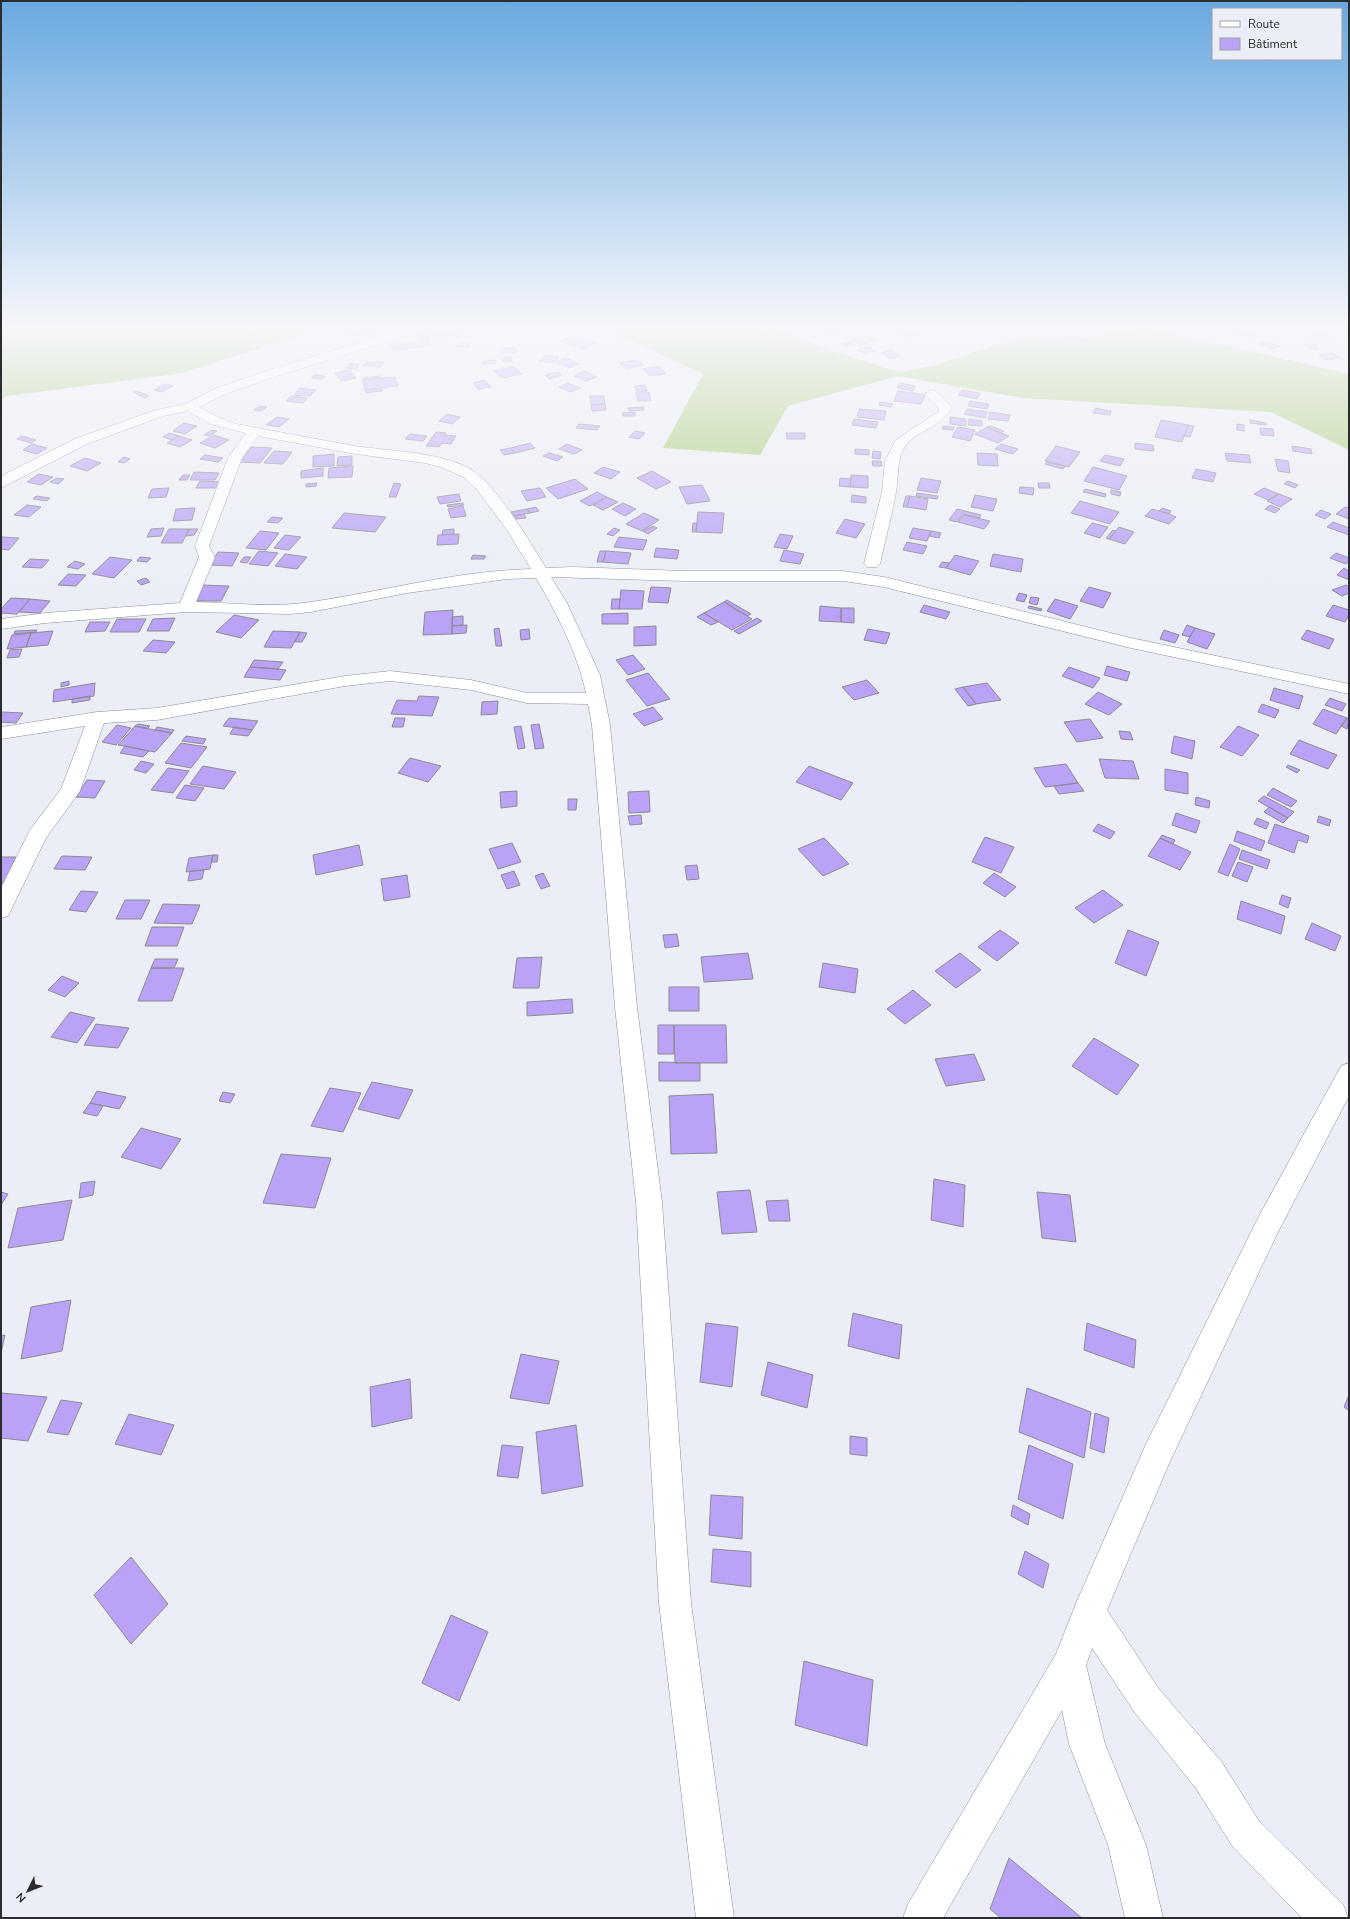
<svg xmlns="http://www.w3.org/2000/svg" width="1350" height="1919" viewBox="0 0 1350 1919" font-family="'Nunito Sans',sans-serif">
<rect width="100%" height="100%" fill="#ebeef6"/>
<path fill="#a6ca73" d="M1,326h330l-148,47 -175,23 -7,3z
M523,326h249l60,25 67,21 38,-7 83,-29 66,2 56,-12 207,48v76l-78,-38 -249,-14 -124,-22 -110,30 -28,49 -97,-7 40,-74 -101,-46 -75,4z"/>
<path fill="#baa2f6" stroke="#8d8b92" d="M352,326h25l4,3 -27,7 -11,-8z
M435,326h17l10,6 -21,6 -16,-9z
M906,326h11l10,4 -17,7 -15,-7z
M1235,326l22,7 -7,4 -22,-7z
M839,327l5,4 -17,3 -6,-4z
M1313,332h13l5,6 -13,-1z
M426,334l3,4 -11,2 -3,-4z
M575,335l22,8 -14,6 -23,-8z
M865,335l11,4 -14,6 -10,-5z
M428,340l4,5 -10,2 -3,-6z
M1264,341l16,5 -6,3 -15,-5z
M416,342l2,5 -19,3 -2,-6z
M850,342l6,3 -8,2 -6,-3z
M459,343h11l-1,4 -12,-1z
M397,344l2,6h-6l-2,-5z
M1304,344h11l5,5h-11z
M516,347l1,5 -16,1 -1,-4z
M869,347l7,4 -12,3 -7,-4z
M891,350l10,6 -10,3 -10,-6z
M1333,353l8,5 -14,2 -8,-5z
M545,355l14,2 -6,6 -14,-2z
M511,357l1,4 -9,1 -1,-4z
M566,358l13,6 -9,4 -13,-6z
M496,360v3l-13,1v-3z
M637,360l7,5 -18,4 -7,-6z
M367,362h17l-3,5 -17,-1z
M349,364h10l-2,5 -11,-1z
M659,366l7,8 -16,2 -7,-7z
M514,367l8,7 -20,4 -8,-7z
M350,370l6,8 -15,3 -6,-8z
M585,371l12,6 -11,4 -12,-5z
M558,372l4,3 -13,4 -4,-4z
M314,375l11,1 -3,3 -11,-1z
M381,376l1,2 -19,2v-2z
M395,377l3,9 -33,4 -2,-10z
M485,380l6,7 -13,2 -5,-6z
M567,383l13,5 -9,4 -12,-5z
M900,383l15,3 -2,5 -16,-3z
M165,384l8,2 -12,6 -7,-2z
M645,385l2,6 -10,1 -2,-6z
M300,388l16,2 -6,6 -16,-1z
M381,388l1,3 -16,2 -1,-3z
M962,390l18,3 -3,6 -19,-4z
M137,391l12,5 -4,2 -12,-6z
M898,391l27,4 -4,9 -27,-3z
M649,392l2,9h-13l-2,-8z
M291,396l16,2 -4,5 -17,-2z
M590,396h14l1,8 -14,1z
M970,401l19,3 -2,5 -19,-3z
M880,402l13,2 -2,3 -12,-2z
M605,404l1,6 -14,1 -1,-6z
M260,406l7,1 -6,4 -7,-1z
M644,407v3l-15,1 -1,-3z
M1095,408l16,3 -1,4 -17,-2z
M859,409l27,2 -2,9 -27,-3z
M967,409l21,3 -3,6 -21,-4z
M635,412v4h-12l-1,-3z
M990,412l20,3 -2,6 -20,-2z
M447,414l13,3 -8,7 -13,-3z
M277,417l12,2 -10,8 -13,-2z
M950,417l16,2v7l-16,-2z
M854,419l24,3 -2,6 -24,-3z
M969,419l13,2v5l-14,-1z
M1161,420l27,5 -6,17 -27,-5z
M1250,420l16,3v2l-16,-2z
M184,423l13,3 -12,8 -12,-3z
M579,424l21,2 -3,4 -21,-2z
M1237,424l7,1v6l-7,-1z
M1188,425l6,1 -4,11 -6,-1z
M943,426l11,1 -1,3 -11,-1z
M990,426l14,5 -3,2 -14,-6z
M958,427l17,3 -5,11 -18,-4z
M987,427l14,6 8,3 -11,7 -23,-9z
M1260,428l13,1 1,7 -13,-1z
M212,430l5,1 -8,5 -5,-1z
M635,431l10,2 -6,6 -10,-2z
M436,432l10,1 -2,2 12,1 -5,8 -9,-1 -3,4 -13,-1z
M169,433l10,3 -7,4 -9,-3z
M786,433h19v6h-18z
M410,434l17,2 -4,5 -18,-2z
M214,435l15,5 -14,8 -15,-5z
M22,436l14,4 -5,3 -14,-4z
M179,436l13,4 -12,7 -13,-4z
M530,443l5,5 -20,5 -5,-5z
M1135,443l18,2 1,6 -19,-2z
M32,444l15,4 -10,6 -14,-4z
M567,444l15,6 -8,4 -15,-5z
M1001,444l17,5 -5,5 -18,-5z
M1056,446l24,6 -11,15 -24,-6z
M1292,446l19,3 1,5 -19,-3z
M251,447l21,1 -12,15 -21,-1z
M510,448l5,5 -11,2 -4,-5z
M855,449l14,1v5l-14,-1z
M274,451l18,1 -9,12 -19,-1z
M873,451l8,1 -1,7 -8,-1z
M549,453l14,4 -6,4 -14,-5z
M977,453l20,1 1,12 -20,-1z
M1225,453l24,2 2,8 -24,-2z
M334,454v12l-21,1v-11z
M205,455l18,3 -5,4 -18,-3z
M1105,455l19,4 -4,7 -20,-5z
M352,456v9l-15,1 1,-9z
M124,457l6,2 -6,4 -6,-1z
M85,458l16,5 -14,8 -17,-5z
M1275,459l13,2 2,12 -12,-2z
M872,461h9l1,5h-9z
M1047,462l18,4 -2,3 -18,-5z
M353,466l-1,11 -24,1 1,-10z
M603,467l17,5 -9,7 -17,-6z
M1093,467l34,9 -8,14 -35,-9z
M323,468v8l-22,2v-7z
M1196,469l20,4 -3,9 -21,-4z
M652,471l19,11 -15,7 -19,-11z
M194,472l25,1 -4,7h-25z
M39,474l14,3 -12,8 -14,-3z
M183,475h7l-3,5h-8z
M851,475l17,1v12l-18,-1z
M57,478l7,1 -6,5 -8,-2z
M840,478l11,1 -1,8 -11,-1z
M921,478l20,3 -4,12 -20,-3z
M575,479l13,10 -30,10 -12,-11z
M200,481l21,1 -4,6h-21z
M1288,481l10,4 -3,3 -11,-4z
M317,483l-1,3 -10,1v-3z
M394,483l7,1 -5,13h-7z
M1038,483h11l1,5h-11z
M702,485l8,16 -23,3 -8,-17z
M1020,487l14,1 -1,7 -14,-2z
M169,488l-3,9 -18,1 4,-9z
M540,488l6,9 -19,4 -6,-10z
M1264,488l15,6 -11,6 -14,-6z
M1085,489l21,5 -1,3 -22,-5z
M1111,490l10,2 -1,4 -9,-2z
M597,492l10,5 -17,9 -10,-5z
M917,493l21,3 -1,3 -21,-3z
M459,494l2,7 -21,3 -3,-7z
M1279,494l13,5 -12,8 -13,-6z
M852,495l14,2v6l-15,-1z
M975,495l22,4 -4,12 -22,-4z
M36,496l14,2 -3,3 -14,-2z
M906,496h4l-3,11h-4z
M910,496l18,3 -2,11 -19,-3z
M607,497l11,5 -15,8 -10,-5z
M1080,501l39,11 -9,12 -39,-11z
M463,503l1,2 -16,2 -1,-2z
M623,503l13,6 -11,7 -13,-7z
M27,505l14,2 -12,10 -15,-2z
M1270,505l10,4 -5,4 -10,-4z
M463,506l3,10 -15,2 -3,-9z
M536,507l3,4 -9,2 -3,-4z
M1345,507l4,1v11l-13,-5z
M195,508l-3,12 -19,1 3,-12z
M1162,508l9,3 -2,3 -10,-3z
M527,509l3,4 -16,3 -3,-4z
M957,509l24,6 -2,3 -16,-4 -6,8 -8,-2z
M1152,509l17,5 7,3 -7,7 -24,-8z
M1321,510l10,4 -6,5 -10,-4z
M698,512l26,1 -2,20 -26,-1z
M344,513l42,4 -11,15 -43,-4z
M644,513l15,7 -17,11 -16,-7z
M524,514l2,4 -10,1 -2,-3z
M964,515l26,6 -6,8 -26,-7z
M272,517l11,1 -5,5 -11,-1z
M845,519l20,5 -9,14 -20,-5z
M1333,522l16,6v7l-22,-8z
M693,523h4l-1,9h-4z
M1092,523l16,4 -8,11 -16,-5z
M653,526l4,2 -9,6 -5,-3z
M1119,527l15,5 -9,12 -16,-5z
M164,528l-3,8 -14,1 4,-8z
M614,528l6,2 -7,6 -6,-2z
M913,528l18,3 -4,10 -18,-3z
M169,529h20l-7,14h-21z
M189,529h9l-4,6 -8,1z
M454,529v5l-12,1 1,-5z
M1113,530l3,1 -7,8 -3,-1z
M260,531l19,2 -13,17 -20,-2z
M931,531l10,2 -2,5 -10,-2z
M459,534l-1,10 -21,1 1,-10z
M780,534l13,2 -6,13 -13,-2z
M285,535l16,2 -12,13 -15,-2z
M2,537l17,1 -10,12 -8,-1z
M619,537l28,3 -4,10 -29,-3z
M907,542l20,4 -4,8 -20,-4z
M656,548l23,2 -2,9 -23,-2z
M784,550l20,4 -4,10 -20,-3z
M259,551l19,2 -10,13 -19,-2z
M600,551h6l-3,11h-6z
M606,551l25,2 -3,11 -25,-2z
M218,552l21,1 -7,13 -22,-1z
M1336,553l13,5v3l-3,3 -16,-6z
M285,554l22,3 -10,12 -22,-3z
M993,554l30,5 -2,13 -31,-6z
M473,555l13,1 -2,3h-13z
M955,555l24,6 -9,14 -24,-7z
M110,557l22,3 -18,18 -22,-4z
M140,557l11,1 -4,4 -10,-1z
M244,557h7l-4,6 -7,-1z
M30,559l19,1 -7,8 -20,-1z
M75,561l10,3 -7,5 -11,-2z
M942,562l7,1 -3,5 -7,-1z
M1344,568l5,3v9l-12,-5z
M68,574l18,1 -10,11 -18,-1z
M146,578l4,4 -9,3 -4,-4z
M202,585l27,1 -8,15h-28z
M1346,585l3,2v6l-7,3 -10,-6z
M651,587l20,1 -3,15 -20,-1z
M1089,587l22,6 -8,15 -23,-7z
M621,590l23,1 -2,18h-23z
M1019,593l8,2 -3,7 -8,-2z
M1031,597l8,1 -2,7 -8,-2z
M11,598l19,1 -13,15 -16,-1v-4z
M30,599l20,2 -10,12 -21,-1z
M612,599h8l-1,10h-8z
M1055,599l23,7 -8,13 -23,-8z
M727,600l24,14 -4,2 -23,-14z
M724,602l23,14 5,3 -20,11 -28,-17z
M924,605l26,7 -4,7 -26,-7z
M1333,605l16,5v5l-4,7 -19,-6z
M820,606l21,2v14l-22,-1z
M1029,606l13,3 -1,2 -13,-3z
M841,608h13v15l-13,-1z
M453,610l-1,24 -29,1 2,-23z
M628,613v11h-26v-10z
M704,613l14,9 -7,3 -14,-8z
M234,615l25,5 -18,18 -25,-6z
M463,616v9l-11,1v-9z
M175,618l-6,13h-22l6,-12z
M757,618l5,3 -23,13 -5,-3z
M117,619h29l-7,13h-29z
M90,622h20l-5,9 -20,1z
M467,625l-1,8 -14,1v-8z
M1187,625l8,3 -5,9 -8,-2z
M656,626v19l-22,1v-19z
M499,628l3,18h-6l-2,-17z
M1195,628l20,6 -8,15 -20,-7z
M529,629l1,10 -9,1 -1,-10z
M868,629l22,4 -4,11 -22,-4z
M37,630l-1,2 -22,2 1,-3z
M1164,630l15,5 -4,8 -15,-4z
M1307,630l27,9 -5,10 -28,-10z
M53,631l-5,14 -22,2 5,-14z
M273,631l27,1 -9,16 -27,-1z
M300,632l7,1 -5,9h-7z
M31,633l-5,14 -19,2 5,-14z
M153,640l22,2 -9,11 -23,-2z
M22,649l-3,8 -12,1 3,-8z
M633,655l12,14 -17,6 -12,-15z
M254,660l29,2 -5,7 -28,-2z
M1107,666l23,6 -3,9 -23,-6z
M250,667l28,2 8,1 -6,10 -36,-3z
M1069,667l31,11 -7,10 -31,-12z
M648,673l22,26 -23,7 -21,-26z
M867,680l12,13 -25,7 -12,-13z
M69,681v4l-8,2v-4z
M95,683l-1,13 -41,6 1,-12z
M987,683l14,17 -25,4 -13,-17z
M963,687l13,17 -8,2 -13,-17z
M1274,688l29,8 -4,13 -29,-9z
M1098,692l24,12 -13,11 -24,-11z
M90,696v4l-18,3v-4z
M419,696l20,1 -7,19 -41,-2 6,-14 20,1z
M1330,698l16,6 -4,7 -17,-6z
M498,701l-1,13 -16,1 1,-13z
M1262,704l17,6 -4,8 -17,-6z
M653,707l10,12 -19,7 -11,-12z
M1323,709l24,9 -11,16 -23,-10z
M1,712l22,1 -7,10 -15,-1z
M229,718l29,3 -6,9 -29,-4z
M395,718h10l-2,9h-11z
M1347,718l2,1 -2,10 -6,-3z
M1090,719l13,19 -26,4 -13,-20z
M138,724l12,2 -3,3 -12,-3z
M539,724l5,24 -9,1 -4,-24z
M117,725l14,3 -15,17 -14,-3z
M135,726l20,4 17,3 -17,19 -37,-7z
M521,726l4,22 -7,1 -4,-22z
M1238,726l21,9 -17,21 -22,-9z
M157,727l17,3 -2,3 -17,-3z
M234,727l18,3 -4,6 -18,-2z
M1119,731l11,1 3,8 -12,-1z
M186,736l20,3 -3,5 -21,-3z
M1174,736l21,5 -3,18 -21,-6z
M1299,740l38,15 -9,14 -38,-15z
M181,743l26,4 -16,21 -26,-5z
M125,746l24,5 -6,6 -23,-4z
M410,758l31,8 -13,16 -30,-9z
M1099,759l34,2 6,18 -34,-1z
M141,761l13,3 -8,9 -12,-3z
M1066,764l12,19 -33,4 -11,-19z
M1288,765l12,5 -3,3 -11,-6z
M203,766l33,6 -12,17 -34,-5z
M809,766l44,17 -12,17 -45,-18z
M168,768l21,3 -16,22 -22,-3z
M1165,769l23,4v21l-23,-4z
M87,780l18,1 -10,17 -19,-1z
M1078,783l6,8 -25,3 -5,-8z
M185,785l19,3 -9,13 -19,-3z
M1273,788l24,13 -6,6 -24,-12z
M517,791v15l-16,2 -1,-16z
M649,791l1,21 -21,1 -1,-21z
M1264,796l30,16 -6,6 -30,-17z
M1196,797l14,4 -1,7 -14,-3z
M568,799h9l-1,11h-8z
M1269,807l19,11 -5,5 -19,-11z
M1176,813l24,8 -4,12 -24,-8z
M641,815l1,9 -12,1 -2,-9z
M1319,816l12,4 -2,6 -12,-4z
M1257,818l12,5 -3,6 -12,-5z
M1098,824l17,8 -5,7 -17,-8z
M1275,824l34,12 -2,7 -9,-3 -4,13 -26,-10z
M1237,831l28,10 -4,10 -27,-10z
M1162,835l13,5 -2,4 -13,-6z
M985,837l29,10 -13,26 -29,-11z
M824,838l25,26 -26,12 -25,-27z
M1160,838l31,14 -11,18 -32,-14z
M512,843l9,19 -23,7 -9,-20z
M1230,844l10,5 -12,27 -10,-4z
M359,845l4,20 -47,10 -3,-20z
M1242,850l28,10 -3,9 -28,-10z
M213,855h5l-1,7h-6z
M213,855l-3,14 -24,3 3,-14z
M62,856l30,1 -7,13 -31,-1z
M1,857h15l-12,26h-3z
M1238,862l15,5 -6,15 -15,-6z
M697,865l2,14 -12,1 -2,-14z
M204,870l-2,9 -14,2 2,-10z
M514,871l6,14 -13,4 -6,-14z
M543,873l7,13 -9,3 -6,-13z
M994,873l22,14 -11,10 -22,-14z
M407,875l3,22 -26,4 -3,-22z
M1103,890l20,15 -29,18 -19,-15z
M81,891l17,1 -12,20 -17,-2z
M1282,895l9,3 -3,10 -9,-4z
M125,900h25l-9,19h-25z
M1241,901l44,15 -4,18 -44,-15z
M163,904l37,1 -8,19 -38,-1z
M1312,923l29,13 -6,15 -30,-12z
M152,927h32l-7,19h-32z
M1000,930l19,13 -22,18 -19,-14z
M1128,930l31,12 -13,34 -31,-13z
M677,934l2,12 -14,2 -2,-13z
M748,953l5,26 -49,3 -3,-25z
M960,953l21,17 -25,18 -21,-17z
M542,957l-3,31h-26l4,-30z
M155,959h23l-4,9h-23z
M823,963l35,6 -3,24 -36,-6z
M151,968h33l-12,33h-34z
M62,976l17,7 -14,14 -17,-7z
M669,987h30v24h-30z
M913,990l18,15 -26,19 -18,-15z
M572,999l1,14 -46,3v-14z
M70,1012l25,6 -18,25 -26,-6z
M96,1024l33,4 -11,20 -34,-3z
M658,1025h16v29h-16z
M674,1025h52l1,38h-52z
M1094,1038l45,27 -22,30 -45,-29z
M974,1054l11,26 -39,6 -11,-27z
M659,1062l41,1v18h-41z
M372,1082l41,8 -14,29 -41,-10z
M330,1088l31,5 -18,39 -32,-6z
M97,1091l29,6 -7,12 -29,-6z
M223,1092l12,2 -5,9 -11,-2z
M713,1094l4,59 -46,1 -2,-58z
M90,1103l13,3 -6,10 -14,-3z
M141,1128l40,11 -20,30 -40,-12z
M281,1154l50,4 -16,50 -52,-5z
M934,1179l31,6 -2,42 -32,-7z
M95,1181l-2,14 -14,3 2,-15z
M750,1190l7,42 -35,2 -5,-42z
M1,1192l7,2 -7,11z
M1037,1192l33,3 6,47 -34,-4z
M72,1200l-9,40 -55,8 10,-40z
M788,1200l2,21h-21l-3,-20z
M71,1300l-9,51 -41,8 10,-52z
M853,1313l49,12 -3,34 -51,-13z
M706,1323l32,4 -6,60 -32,-5z
M1087,1323l49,17 -2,28 -50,-18z
M5,1335l-4,18v-17z
M521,1354l38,7 -10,43 -39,-6z
M768,1362l45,13 -6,33 -46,-13z
M410,1379l2,39 -40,9 -2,-40z
M1027,1388l64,24 -7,46 -65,-26z
M1,1393l46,4 -19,44 -27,-3z
M1349,1395v16l-5,-4z
M61,1400l21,3 -14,32 -21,-3z
M1095,1413l14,5 -5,35 -14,-5z
M129,1414l45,11 -13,30 -46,-11z
M576,1425l7,61 -41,8 -6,-62z
M850,1436l17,2v18l-17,-2z
M502,1445l21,2 -5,31 -21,-2z
M1029,1445l44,19 -10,55 -45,-20z
M711,1495l32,2 -1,42 -33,-4z
M1013,1505l17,9 -2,11 -17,-9z
M713,1549l38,3v35l-40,-5z
M1025,1551l24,13 -6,24 -25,-14z
M131,1557l37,47 -37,40 -37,-49z
M451,1615l37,17 -29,69 -37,-18z
M804,1661l69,19 -6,66 -72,-21z
M1009,1858l73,60h-81l-11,-9z"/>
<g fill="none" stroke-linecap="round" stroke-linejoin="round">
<g stroke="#8b8e95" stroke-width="1">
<path id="street" d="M414,326h18l-1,2 -154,48 -55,19 -23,12 21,11 16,6c39,7 79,15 119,22 33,5 94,6 121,27 26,21 52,66 70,95l26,-1 112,4h159l41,6 247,61 218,46v10l-218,-46 -247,-61 -41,-6h-159l-133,-4 16,26 33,72 10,50 27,282 25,195 29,401 43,315h-38l-37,-315 -23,-401 -21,-195 -23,-282 -4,-21 -61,-1 -56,-13 -81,-9 -45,5 -188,34 -53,3 -24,68 -34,47 -38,78 -7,2v-30l29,-58 31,-41 24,-63 -84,13v-12l96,-15 60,-4 188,-32 45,-5 81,9 56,13h59c-8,-39 -30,-81 -50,-115l-29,1 -100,14 -96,19 -21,2 -104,-2 -141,11 -44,6v-10l44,-6 135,-10 19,-46 -4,-11 33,-88 18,-25 -36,-9 -22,-13 -25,5 -76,28 -86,44v-11l4,-3 72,-36 79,-28 30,-6 28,-15 55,-19zM258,436l98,18 69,9 19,5 21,10 13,13 29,39 24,39c-75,2 -146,22 -220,33 -37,6 -77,1 -115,0l19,-45 -6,-11 33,-88z
M931,390l4,1 17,16c-8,19 -33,22 -46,38 -10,14 -7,32 -10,47 -4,24 -11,48 -16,72l-3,3h-10l-3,-3 18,-72 3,-31 11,-21 42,-28 1,-4 -14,-14z
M1349,1063v33l-72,138 -109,232 -61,144 52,79 62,72 38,60 84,83 5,14h-46l-69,-71 -38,-60 -60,-74 -43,-65 -6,17 19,79 41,101 17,73h-38l-17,-73 -39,-101 -7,-34 -119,208h-40l5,-14 148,-250 21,-53 69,-157 113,-228 82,-150z"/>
</g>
<use href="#street" fill="#fff" fill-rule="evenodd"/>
</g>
<linearGradient id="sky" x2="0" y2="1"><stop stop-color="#69a8e0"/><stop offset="0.55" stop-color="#f6f7fb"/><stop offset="1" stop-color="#f6f7fb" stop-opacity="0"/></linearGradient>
<rect width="1350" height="595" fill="url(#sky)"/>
<rect width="1350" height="1919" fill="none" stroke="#2a2c2e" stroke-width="4"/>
<rect x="1212" y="8" width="130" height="52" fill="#ebeef6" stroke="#9ea0a6"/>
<rect x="1220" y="21" width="20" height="6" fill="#ffffff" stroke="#9ea0a6"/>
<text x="1248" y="28" font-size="12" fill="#2a2c2e">Route</text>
<rect x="1220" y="38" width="20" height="12" fill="#baa2f6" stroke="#9ea0a6"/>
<text x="1248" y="48" font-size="12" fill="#2a2c2e">Bâtiment</text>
<g transform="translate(28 1891) rotate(227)" stroke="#ebeef6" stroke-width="3" paint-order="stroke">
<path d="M0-3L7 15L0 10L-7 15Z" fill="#2a2c2e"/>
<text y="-6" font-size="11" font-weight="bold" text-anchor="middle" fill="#2a2c2e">N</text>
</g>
</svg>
